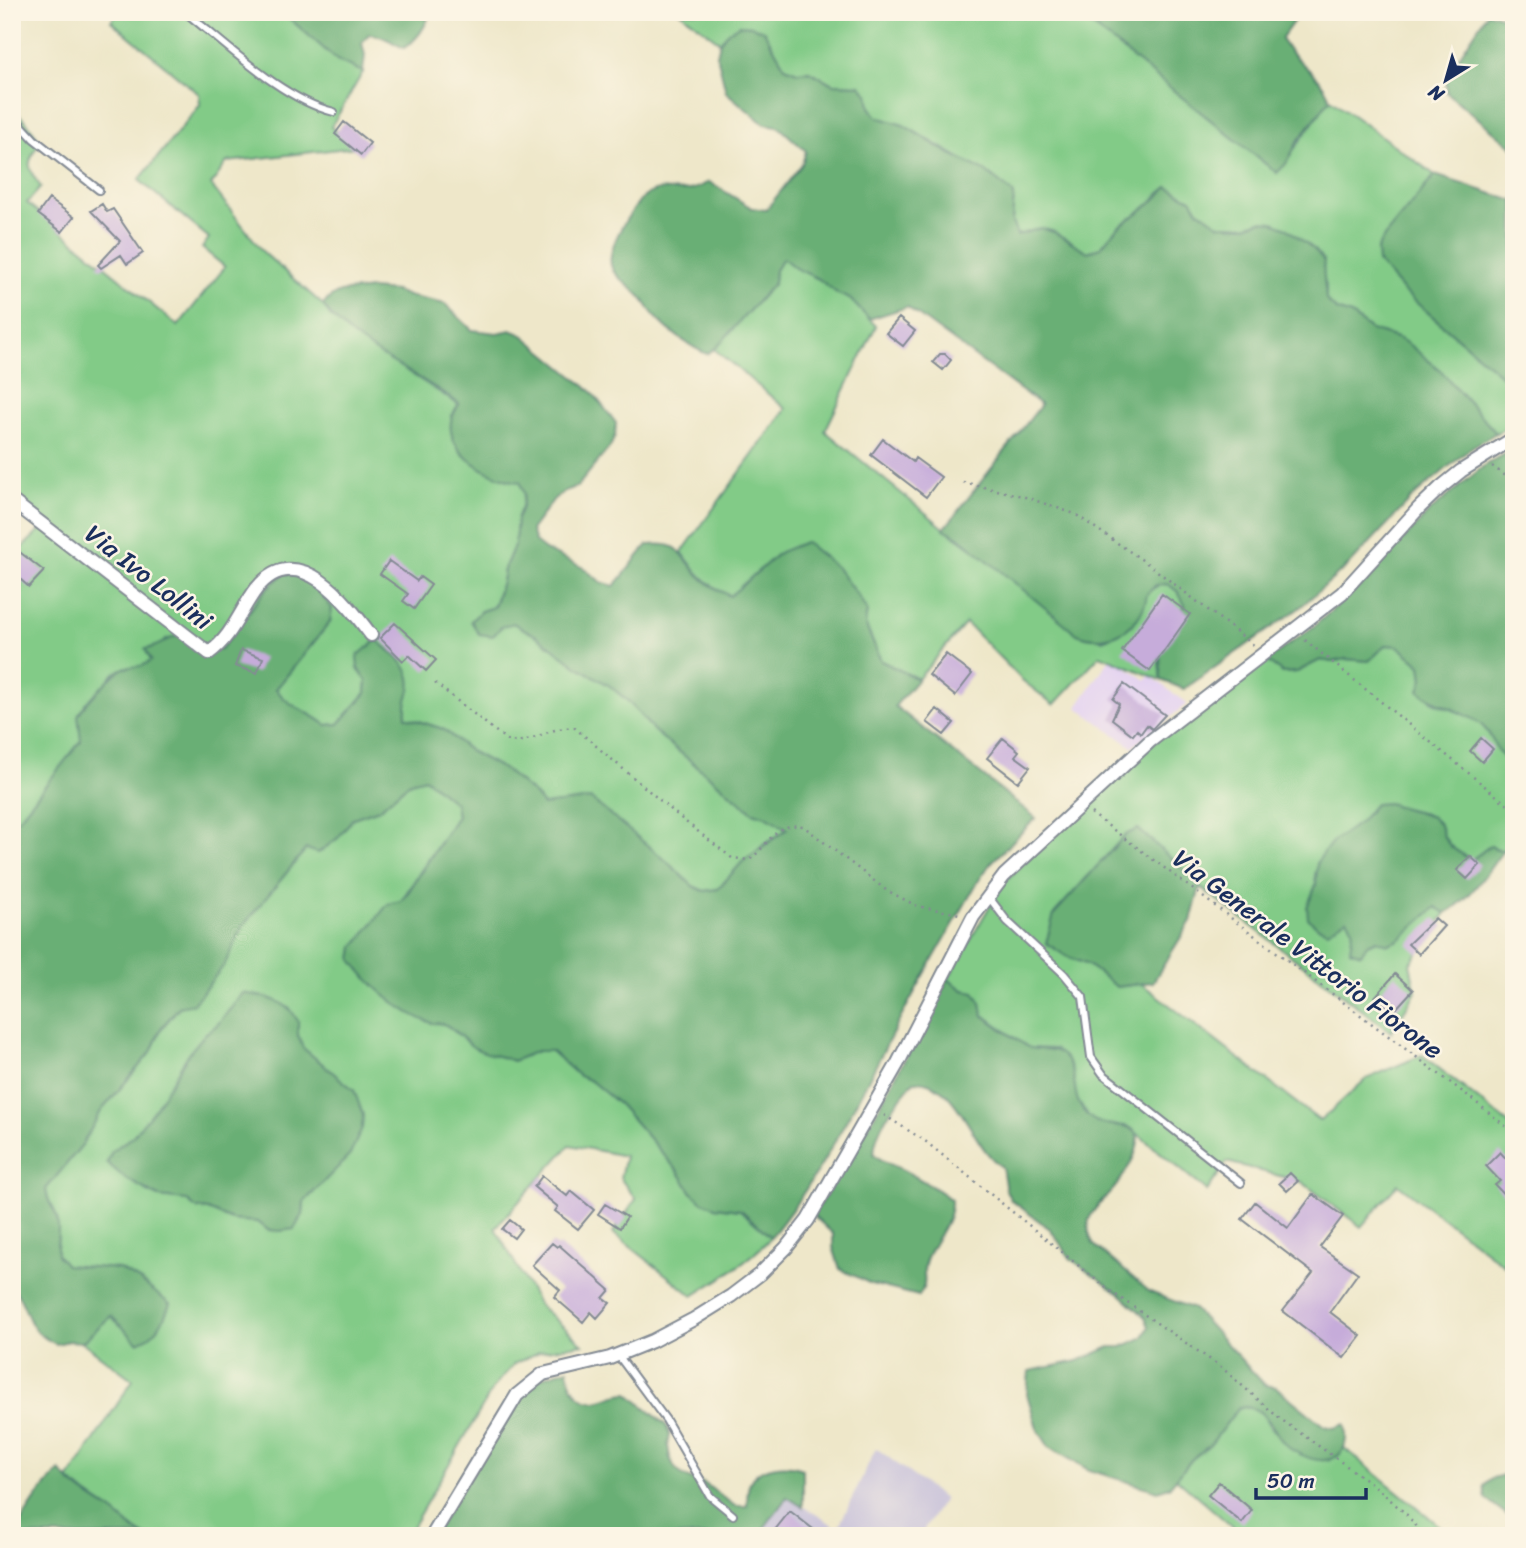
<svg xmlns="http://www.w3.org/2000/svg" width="1526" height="1548" viewBox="0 0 1526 1548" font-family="Sriracha,sans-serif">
<rect width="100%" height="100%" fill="#fcf5e5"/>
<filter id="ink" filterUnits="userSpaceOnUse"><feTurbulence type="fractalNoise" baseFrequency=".0143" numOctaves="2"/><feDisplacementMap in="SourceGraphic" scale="14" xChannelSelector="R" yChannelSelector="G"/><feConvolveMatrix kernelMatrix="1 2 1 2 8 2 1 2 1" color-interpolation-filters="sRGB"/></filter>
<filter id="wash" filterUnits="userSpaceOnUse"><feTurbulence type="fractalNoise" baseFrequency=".00686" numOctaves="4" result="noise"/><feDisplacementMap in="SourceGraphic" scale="28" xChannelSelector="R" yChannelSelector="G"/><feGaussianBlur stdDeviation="1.57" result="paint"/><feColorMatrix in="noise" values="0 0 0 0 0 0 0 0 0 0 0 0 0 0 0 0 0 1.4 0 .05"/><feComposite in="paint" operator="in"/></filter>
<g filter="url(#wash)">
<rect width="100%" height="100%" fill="#eee7c9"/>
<path fill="#e4d3f1" d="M1111,657l35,23 4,-5 37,29 -55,43 -55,-40z"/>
<path fill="#c6c0d9" d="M876,1448l68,51 -24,37h-162l29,-40 51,32z"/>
<path fill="#82cb87" stroke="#4e7d72" stroke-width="2" fill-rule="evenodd" d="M118,12h164l56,49 25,11 -32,55 25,20 -129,15 -16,23 53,68 59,52 7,11 63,46 66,43 -8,12 10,35c18,15 37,28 59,30l4,12 -2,13 -5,12 -2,25 -11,25 -2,13 -9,25 -12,4 20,15 12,-3 24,13 40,30 33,20 19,16 25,29 99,81 13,4 22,13 -24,15 -46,45 -14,2 -12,-5 -29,-28 -120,-53 -8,-10 -30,-25 -33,-18 -29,-23 -37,-12 -1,-15 5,-12 -52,-21 9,12 -1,12 -27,31 -13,1c-18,-15 -36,-16 -50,-36l54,-67 2,-14 -24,-29 -58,29 -5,12 -24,29 -54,-10 -9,9 -12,1 6,12 -14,7 -12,-1 -12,6 -17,21 -12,9 -6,24 3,14 -62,76 -8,5v-265l34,-32 -34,-26v-131c9,-11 7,-19 0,-29v-230l14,12 14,20c-13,22 -15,25 1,46l-14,16 151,123 47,-59 -23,-19 7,-10 -70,-58 61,-75 -1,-11 -88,-73z
M680,12h395l202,161 53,-74 105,76 -58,75 27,42 110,94v38l-18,9 -55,-62 -41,-32 -29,-9 -20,-15 -15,-5 -10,-10v-14l-4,-12 -27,-39 -10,-8 -25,-6 -13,5 -27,-1 -22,-15 -7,-11 -23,-12 -10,8 -8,9 -33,24 -16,19 -13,5 -34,-20 -13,-4 -24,8 -5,-14 2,-28 -42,-29 -69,-40 -26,-8 -7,-10 -2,-13 -8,-9 -27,-1 -24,-13 -12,1 -12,-5 -21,-36 -12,-5 -13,-1 -11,7 -8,10z
M783,258l12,10 24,11 19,15 12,5 26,27 -51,105 119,97 158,112c8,-3 20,-6 26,-12 16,-18 10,-41 40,-44l10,8 8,13 -27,58 2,17 -61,-25 -46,50 -32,-25 -56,-57 -48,56 -37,-18 -16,-37 2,-13 -7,-12 -24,-32 -56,-15 -50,44c-22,-10 -34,-24 -48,-44l104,-143 -72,-60 60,-66 1,-13z
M1386,645l12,1 23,19 2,14 8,22c15,7 33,12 47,21 17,12 16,34 36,42v69l-11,18 -13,-5 -18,14c-10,-6 -21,-11 -27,-21 -3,-4 -3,-11 -6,-15 -11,-15 -46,-18 -64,-20l-15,18 -29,22 -16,30 1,11 -4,11 35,22 6,10 -3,22 28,-10 10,4 11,-4 37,-33 10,6 -36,51 6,28 -25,40 -191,-145 -7,-9 -55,-49 -11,5 -8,8 -65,72 12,42 22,9 29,22 25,-3 178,137 46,-42 56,-24 92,73 -2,143 -114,-87 -37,43 -59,-45 -75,-20 -20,29 -79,-65 -25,-1 -11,-5 -14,-18 -4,-11v-12l-19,-30 -27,-1 -45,-34 -2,-11 -7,-11 -11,-2 -15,-11 48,-84 12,-17 113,-109 99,-79 46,-29 17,12 14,-1 23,-12 13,2 12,-3 24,2z
M425,778l30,25 2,13 -56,85 31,121 13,2 29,23 39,14 24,-10h14l28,25 12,5 29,24 58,66 15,23 22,13 25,3 31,27c-21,25 -51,41 -78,59l-80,-63 23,-34 -16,-21 5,-22 -55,-11 -75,83 44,77 44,39 -42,7 -27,13 -20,23 -87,149h-262c-14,-6 -23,-19 -36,-27 -14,-9 -27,-18 -41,-29l65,-100 -51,-38 29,-26 9,7 21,-42 -22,-12 -53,-3 -9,-11c-1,-13 4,-27 -1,-40 -3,-11 -9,-12 -10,-26l36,-44 19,-34 50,-59 10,-23 18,-22 46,-43 18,-38 63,-78 12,5 20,-15 15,-20 26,-9 31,-27zM298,1021v14l5,13 51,42 -5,65 -45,47 -1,13 -35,15 -10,-8 -26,-2 -24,-10 -12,-2 -10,-8 -27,-3 -12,-5 -9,-8 -12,-5 -14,-28 21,-15 24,-29 48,-73 12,-9z
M1239,1407c34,1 22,18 39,27 18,10 40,16 59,23l6,-10 109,89h-209l-67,-58 16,-19 18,-14z"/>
<path fill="#69af74" stroke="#426f69" stroke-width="2" d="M282,12h141l5,7c-6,13 -12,21 -24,29 -13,-6 -21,-13 -35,-14l-7,9 3,12 -2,17 -25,-11z
M1075,12h225l-19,27c12,22 41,35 49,60l-32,42 -12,23 -9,9z
M1488,12l26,8v128l-67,-55 -1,-12 5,-12z
M739,25l13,1 12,5 21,36 12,5 12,-1 24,13 27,1 8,9 2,13 7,10 26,8 46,28 36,18 29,23 -2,28 5,13 24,-7 13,4 34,20 13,-5 16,-19 33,-24 18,-17 23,12 7,11 22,15 27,1 13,-5 13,1 12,5 30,23 9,11c-2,14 2,26 2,39l10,10 15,5 20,15 29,9 11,7 30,25 55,62 -24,14 -57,48 -65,69 -52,45 -114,80 -23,-9 -1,-29 25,-46 -7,-13 -10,-8 -12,1 -9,9c-4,34 -38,53 -70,40l-118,-97 -15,-8 97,-124 -134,-98 -38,12 -19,-20 -12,-5 -19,-15 -24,-11 -12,-10 -8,12 -1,13 -57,64 -10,7c-18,-8 -39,-23 -52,-38 -6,-6 -10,-15 -16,-21 -8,-8 -22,-16 -27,-27 -8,-18 21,-64 36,-74 15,-9 26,-1 41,-4 7,-1 14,-5 20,-8l43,26 14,2 36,-46 4,-13 -28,-25 -14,-2 -38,-32 -9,-37 3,-13 8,-10z
M1435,175l79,26v185l-110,-94 -26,-30 -1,-12 7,-13z
M370,289l26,2 12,5 37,8 27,26 25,3 14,-3 12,5 68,56 25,32 -1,13 -5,11 -33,40 -12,4 -11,8 -23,31 4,12 10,8 37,17 19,15 13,4c13,-12 20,-28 34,-41 33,-3 30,6 49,28 9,10 21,17 33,23l50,-44 25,-10 31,25 24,32 7,12 -2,13 16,37 37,18 -23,27 141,112 -45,45 -14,20c-27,48 -56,95 -81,144 -36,68 -76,151 -125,210l-30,-27 -26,-3 -12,-5 -10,-8 -15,-23 -58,-66 -29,-24 -12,-5 -28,-25h-14l-24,10c-13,-6 -28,-6 -40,-14 -10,-7 -19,-20 -30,-23 -3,-1 -7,-1 -11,-1 -30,-9 -62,-38 -80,-63l2,-13 34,-43 13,-3 8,-10 48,-75 -2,-13 -30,-25 -15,4 -31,27 -26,9 -15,20 -20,15 -12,-4 -63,77 -18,38 -32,40 -14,3 -18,21 -10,24 -50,59 -19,34 -36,44c1,14 6,15 10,26 5,12 0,27 1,40l9,10 53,4 22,12 29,23c-8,19 -12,32 -33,38l-26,-26 -29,26 -13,-1 -13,3c-36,-17 -22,-32 -44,-57v-465l8,-5 61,-76 -3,-26c6,-10 37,-45 47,-47 13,-4 11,2 26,-7l-6,-12c14,-2 21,-10 34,-14l20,12 22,2 45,-60 19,-16 23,6 24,29 -2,14 -54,67c14,20 32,21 50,36l13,-1 27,-31 1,-12 -9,-12 -1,-13 20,-16c15,13 38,27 33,50 -3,10 -5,15 -4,27l37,12 28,23 34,18 30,25 8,10 48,-6 72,59 30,28 11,5 14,-2 25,-28 44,-32 -21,-13 -13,-4 -99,-81 -25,-29 -19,-16 -33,-20 -40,-30 -24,-13 -12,4 -8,9 -14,-2 -8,-13 10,-10 13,-4 8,-25 2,-13 11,-25 2,-25 5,-12 2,-13 -4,-12c-25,-3 -65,-23 -69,-51 -2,-11 3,-18 8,-27 -41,-32 -107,-56 -136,-99 15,-19 26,-12 47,-16z
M1514,449v315c-22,-9 -18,-29 -35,-41 -18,-14 -42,-17 -60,-32l4,-12 -2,-14 -23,-19 -12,-1 -17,16 -24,-2 -12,3 -13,-2 -23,12 -14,1 -17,-12 47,-34 52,-46 65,-70 55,-46z
M1388,803l44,14 8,8 4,12 7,10 20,13 19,-14 13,5c-17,22 -32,48 -57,62l-10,-6 -37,33 -11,4 -11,-4 -10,4 -6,10 -11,-4 3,-22 -6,-9 -19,12 -11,-4 -9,-9 -1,-11 9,-22 1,-23 14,-19 29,-21 15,-18z
M1138,829l55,49 7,9 -9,34 -38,61 -36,5 -29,-22 -22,-9 -20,-13 8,-29 65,-72 8,-8z
M948,979l15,11 11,2 7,11 2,12c7,5 42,32 48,33 14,3 24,-2 34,10 17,18 1,42 27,61 13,10 37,2 44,14 9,14 -17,51 -27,61 -16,17 -28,25 -16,50l57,48 44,17 71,76 11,2 48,39 10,2 11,-4c7,41 -24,43 -53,26 -15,-9 -18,-28 -32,-38 -7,-5 -13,-5 -21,-5l-29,38 -18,14 -23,28 -11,4 -69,-21 -40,-23 -12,-19 -10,-34 2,-23 49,-10 32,-14h12l20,-9 7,-11 -4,-10 -26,-24 -48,-34 -21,-30 -39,-29 -5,-10 -4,-23c-33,-22 -42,-87 -88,-86 -17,21 -39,45 -40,73 9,9 18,10 29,16 17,9 34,18 48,30 1,24 -17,38 -25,60 -6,14 4,20 -7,36l-48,-12 -31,-15 -7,-22v-13l-20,-19 52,-82z
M243,993l26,5 12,5 10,7 7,11v14l5,13 51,42 9,25 -1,13 -12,27 -46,47 -1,13 -9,14 -14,2 -12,-1 -10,-8 -26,-2 -24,-10 -12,-2 -10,-8 -27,-3 -33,-18 -19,-16 5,-12 21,-15 23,-29 33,-54 16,-19 12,-9z
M568,1369c1,15 9,33 27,32 10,0 19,-8 33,-8l38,32 4,10 -2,11 2,12 5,10 8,8 22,8 30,22h12c0,-8 0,-17 3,-24 9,-18 37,-19 53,-13v38l-16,-10 -29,39h-325l95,-155z
M60,1471c14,16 31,27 49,38 13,8 22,21 36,27h-133c2,-8 8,-12 12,-19 11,-17 20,-32 36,-46z
M1514,1472v48l-28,-21 -2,-13 9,-8z"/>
<g id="blocks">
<path fill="#c6acda" d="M344,122l26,21 -9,12 -26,-21z
M49,199l25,18 -12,15 -24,-18z
M102,204l5,8 6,-3 30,44 -16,11 -6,-9 -20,13 -3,-3 22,-24 -29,-30z
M899,318l16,13 -12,15 -17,-13z
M940,354h5l6,6 -8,10 -10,-8z
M883,439l30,23 2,-4 26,19 -15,20 -55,-42z
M12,546l32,25 -15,16 -17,-15z
M389,561l28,20 3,-4 11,8 -17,24 -11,-8 5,-7 -28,-20z
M1162,594l28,20 -40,57 -28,-20z
M395,623l41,37 -10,11 -17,-16 -6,6 -23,-23z
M241,650l22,8 -6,15 -22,-7z
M946,654l26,20 -17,22 -26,-21z
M1124,684l41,31 -13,14 -5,-4 -6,8 -4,-3 -4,5 -21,-16 7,-15 -6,-5z
M937,709l17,14 -10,12 -17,-13z
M1003,738l16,13 -4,5 15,11 -12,15 -31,-24z
M1481,738l12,11 -11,13 -12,-11z
M1470,856l10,9 -13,14 -10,-9z
M1435,918l9,8 -25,28 -11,-10z
M1395,974l18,16 -20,22 -18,-15z
M1500,1152l14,15v38l-19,-20 5,-4 -14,-15z
M1290,1173l8,8 -11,10 -8,-8z
M542,1176l25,20 4,-5 23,19 -16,19 -23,-18 3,-4 -24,-20z
M1313,1194l30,22 -23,31 38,26 -28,39 31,24 -17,22 -61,-47 30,-38 -71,-54 13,-17 33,26z
M605,1204l22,13 -7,11 -22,-14z
M510,1220l11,9 -7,9 -12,-9z
M552,1243l5,4 2,-2 51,45 -7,8 7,5 -13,15 -6,-6 -8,10 -29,-25 6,-7 -28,-25z
M1219,1482l33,28 -10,13 -34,-28z
M790,1511l23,18 -6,7h-27l-6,-5z"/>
</g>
</g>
<g filter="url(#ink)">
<use href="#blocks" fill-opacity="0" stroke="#848b94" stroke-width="2"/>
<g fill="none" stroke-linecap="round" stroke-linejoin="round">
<g stroke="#848b94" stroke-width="10">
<path id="lane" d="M185,12c42,33 98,88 149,100
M12,115l22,24 65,51
M988,896l19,25 57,53 19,23 8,60 12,17 138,109
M618,1355l48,65 44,76 23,19"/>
</g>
<g stroke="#848b94" stroke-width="16">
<path id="street" d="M12,501l197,152c24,-17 31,-43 48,-65 41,-50 90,15 114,47
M432,1536l73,-121 12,-20 26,-21 67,-16 42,-17 42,-22 37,-23 29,-22 26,-26 22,-28 90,-157 75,-146 31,-41 145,-134 193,-149 77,-85 21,-20 21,-17 53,-33"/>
</g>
<path stroke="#848b94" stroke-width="2.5" stroke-dasharray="2 5" stroke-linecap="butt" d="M1492,466l22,16
M963,482l59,14 53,18 73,50 107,82
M1305,640l209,170
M435,683l73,58c24,4 42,-16 67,-13l107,91 50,39 17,2c21,-15 24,-38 54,-34l83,64 31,16 43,8
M1091,813l376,282 47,38
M884,1115l41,26 185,150 111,76 58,51 96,68 32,29 18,21"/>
<use href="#lane" stroke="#fff" stroke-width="6"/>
<use href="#street" stroke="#fff" stroke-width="12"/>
</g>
</g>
<g text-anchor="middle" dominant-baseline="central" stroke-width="5" stroke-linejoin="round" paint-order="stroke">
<g font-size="26" fill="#1b2f5e" stroke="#fcf5e5">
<text transform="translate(149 577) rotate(38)">Via Ivo Lollini</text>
<text transform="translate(1308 954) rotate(37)">Via Generale Vittorio Fiorone</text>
</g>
</g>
<rect width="1526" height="1548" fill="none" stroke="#fcf5e5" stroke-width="42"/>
<g transform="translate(1446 80) rotate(217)" stroke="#fcf5e5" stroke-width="5" paint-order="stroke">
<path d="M0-5L12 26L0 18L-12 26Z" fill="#1b2f5e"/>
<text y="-10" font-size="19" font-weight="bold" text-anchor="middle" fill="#1b2f5e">N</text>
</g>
<path d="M1256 1488v10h110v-10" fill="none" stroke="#1b2f5e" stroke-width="3.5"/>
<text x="1267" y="1488" font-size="21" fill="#1b2f5e" stroke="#fcf5e5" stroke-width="5" paint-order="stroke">50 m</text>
</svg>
